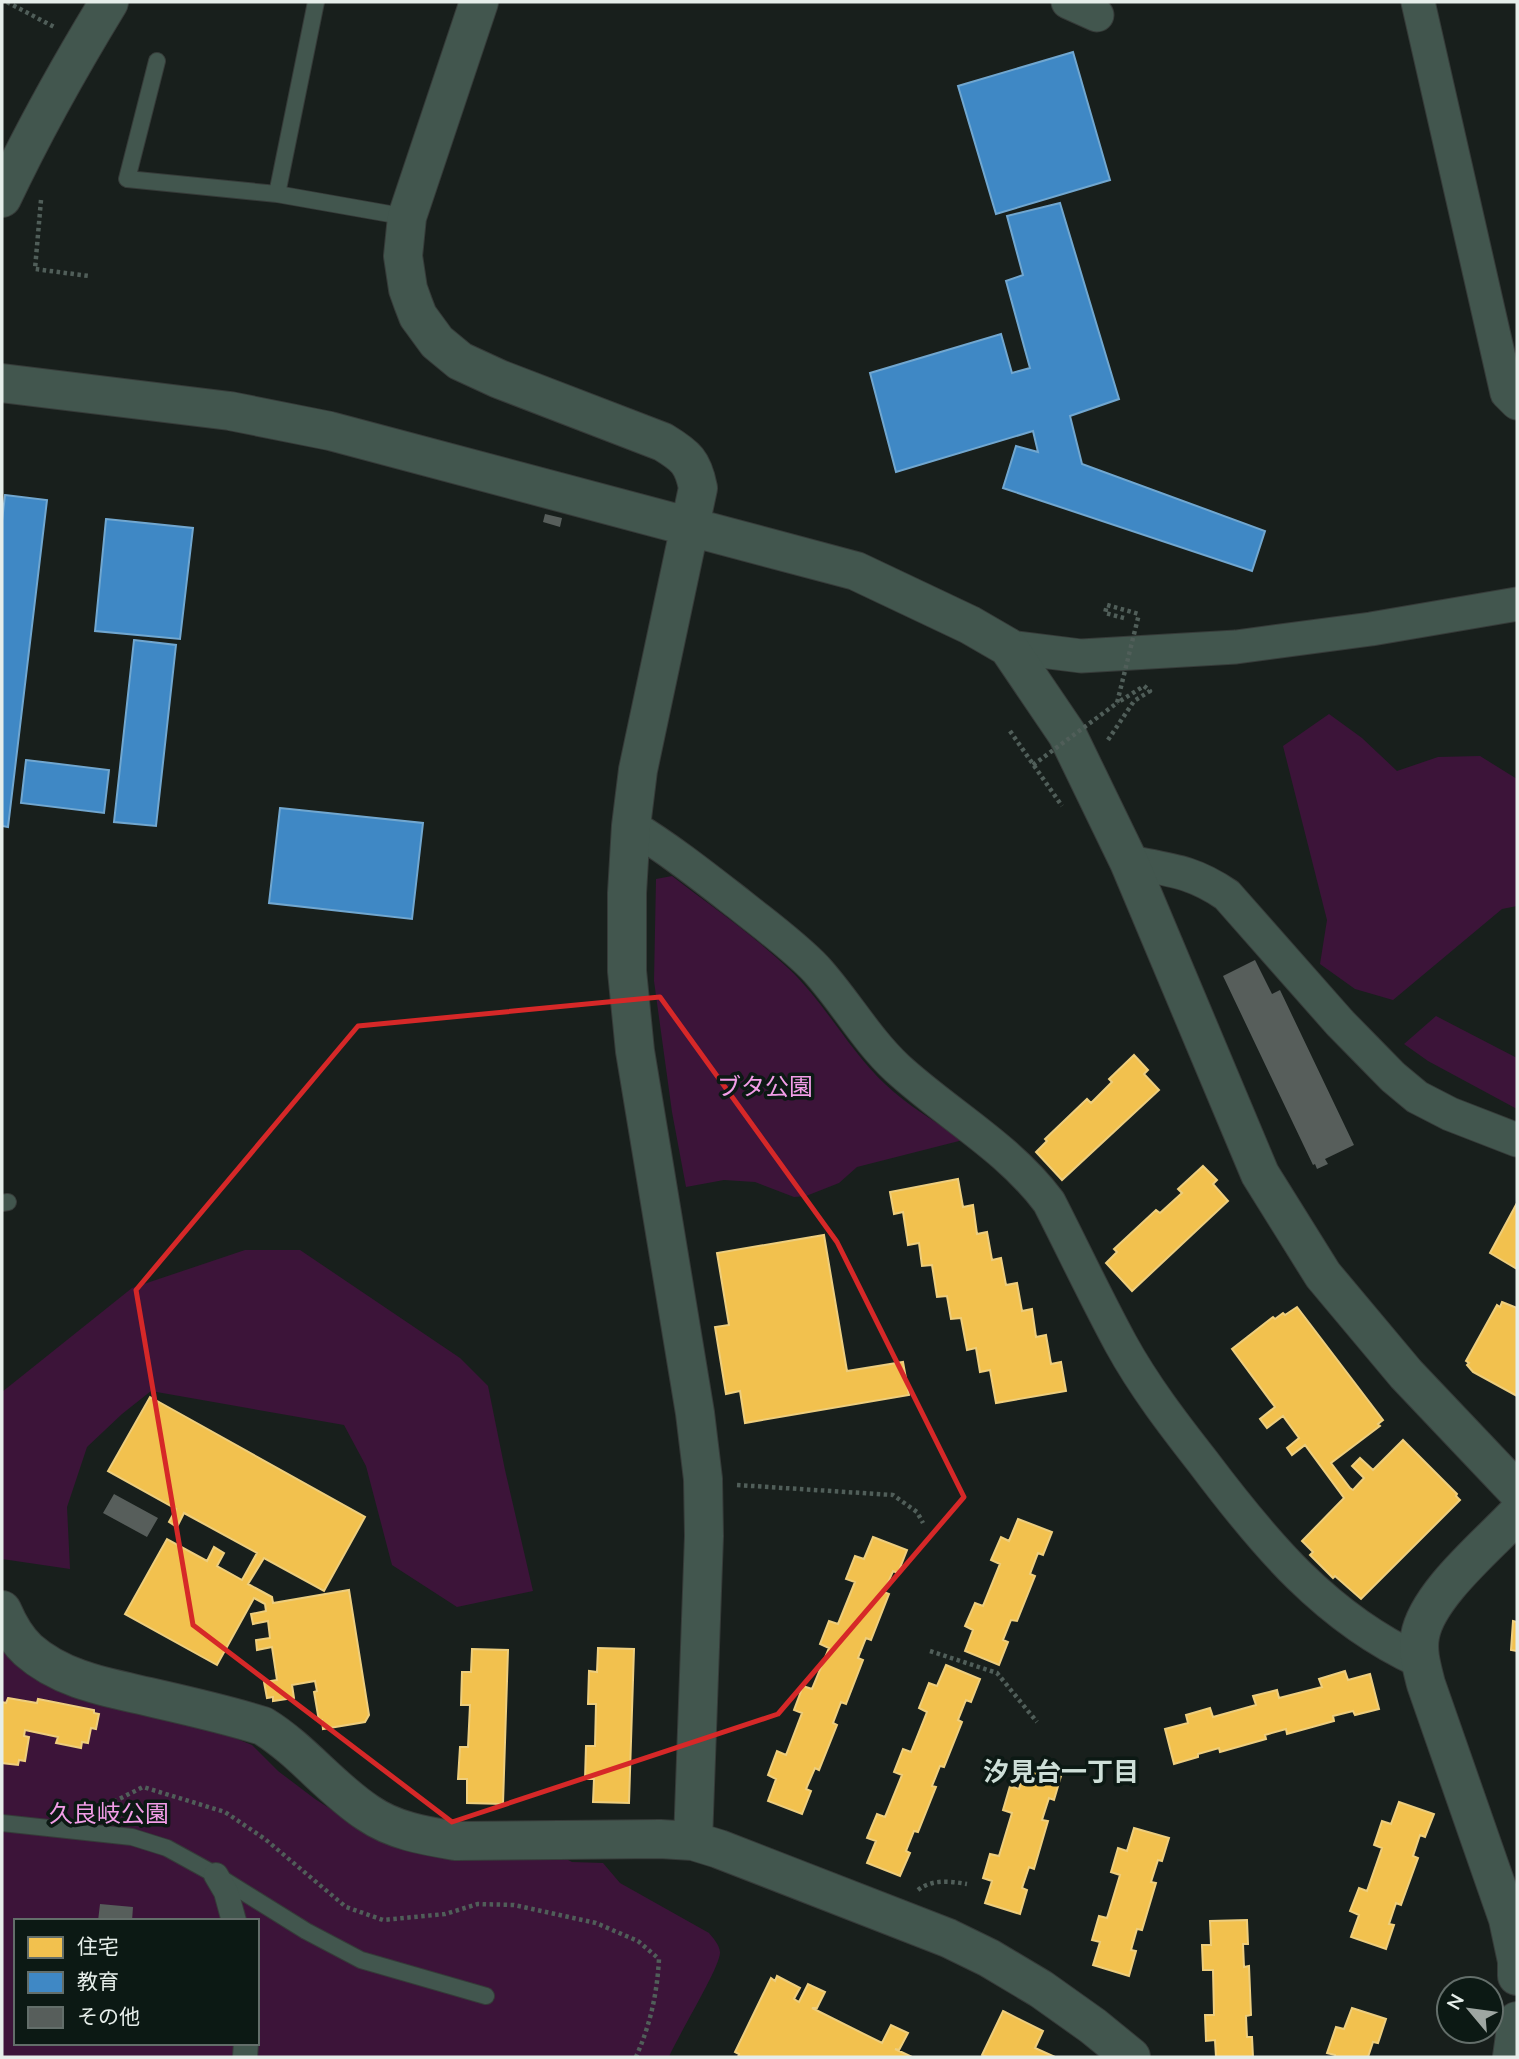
<svg xmlns="http://www.w3.org/2000/svg" width="1519" height="2059" viewBox="0 0 1519 2059" font-family="'Nunito Sans','Noto Sans JP',sans-serif">
<rect width="100%" height="100%" fill="#181f1c"/>
<path fill="#3c1439" fill-rule="evenodd" d="M1329,714l33,24 35,33 41,-14 42,-1 37,23v127l-15,3 -109,91 -38,-11 -35,-25 7,-44 -44,-174z
M672,876c39,30 81,59 117,93 36,34 59,80 96,115 23,22 51,38 78,56l-106,27 -18,16 -33,13 -12,1 -39,-15 -31,-2 -38,7 -14,-75 -18,-131 2,-102z
M1436,1016l81,42v51l-89,-48 -24,-17z
M245,1250h55l160,108 28,28 17,84 28,121 -76,16 -65,-42 -26,-99 -22,-41 -193,-34 -29,23 -35,33 -20,60 3,62 -68,-10v-167l130,-104z
M2,1645l250,100 26,26 37,28 54,35 184,18 19,10 31,1 17,20 89,50c4,5 10,11 11,19 1,14 -43,85 -51,105h-667zM16,1921h241v122h-241z"/>
<path fill="#f2c14e" stroke="#eece7d" stroke-width="2" d="M1134,1055l14,15 -4,4 15,16 -97,90 -26,-28 11,-11 -2,-2 42,-40 4,4 21,-21 -3,-3z
M1203,1166l14,14 -4,4 15,17 -96,90 -26,-28 11,-11 -3,-3 42,-39 4,3 22,-20 -4,-4z
M958,1179l5,28 10,-2 4,29 10,-2 5,28 9,-2 5,27 11,-2 5,28 10,-2 4,28 10,-2 5,29 10,-2 5,29 -70,12 -6,-33 -10,2 -4,-24 -9,2 -6,-32 -10,1 -4,-23 -10,1 -5,-32 -10,1 -3,-23 -11,2 -5,-33 -9,2 -4,-22z
M1517,1203v66l-27,-16z
M824,1235l23,136 56,-9 6,33 -164,28 -5,-32 -14,3 -11,-67 14,-2 -12,-72z
M1502,1302l15,6v88l-44,-24 -6,-7 2,-2 -3,-2 31,-56 3,2z
M1297,1307l86,113 -5,4 2,2 -49,37 19,25 3,2 11,-12 -12,-12 8,-8 13,12 30,-30 54,54 -1,2 4,4 -99,99 -26,-23 -2,2 -23,-23 3,-3 -11,-11 42,-43 -39,-53 -13,10 -5,-7 12,-10 -16,-22 -16,12 -7,-9 15,-12 -43,-58 41,-32 2,2 8,-6 2,2z
M150,1397l215,120 -41,74 -60,-33 -16,26 24,13 1,6 76,-13 20,125 -4,7 -42,7 -1,-9 -3,1 -5,-29 3,-1 -2,-10 -23,4 2,13 -21,3v-4l-6,1 -3,-16 13,-2 -5,-33 -15,3 -1,-10 14,-2 -2,-17 -15,3 -2,-10 15,-3 -1,-7 -11,-6 -37,67 -92,-51 42,-75 40,22 7,-14 10,6 -7,13 25,14 15,-27 -73,-40 -7,14 -8,-5 7,-13 -68,-38z
M1018,1519l34,13 -9,23 -5,-2 -8,21 5,2 -18,45 -6,-1 -8,20 5,2 -9,23 -34,-14 8,-21 -8,-4 10,-23 8,3 17,-42 -9,-4 10,-23 8,4z
M873,1537l34,13 -9,23 -5,-2 -9,21 5,2 -18,46 -5,-2 -8,20 5,2 -17,44 -5,-2 -8,21 4,2 -18,45 -4,-2 -9,21 5,2 -9,23 -34,-13 8,-22 -8,-4 9,-24 9,4 16,-42 -8,-3 9,-24 9,3 17,-41 -9,-4 9,-23 9,3 17,-42 -9,-3 9,-23 9,3z
M1513,1621l4,1v29l-6,-1z
M598,1648l36,1 -5,154 -36,-1 1,-23h-9l1,-33h9l1,-42h-8l1,-33 8,1z
M472,1649l36,1 -5,154 -36,-1v-24h-9l2,-32h8l2,-42h-9l1,-33h9z
M946,1665l34,14 -9,23 -5,-2 -8,20 4,2 -18,45 -4,-1 -8,20 4,1 -18,45 -4,-1 -8,20 4,2 -10,23 -33,-13 9,-22 -9,-3 10,-24 8,3 17,-42 -8,-3 9,-23 8,3 16,-40 -8,-4 10,-25 8,3z
M1345,1671l3,9 22,-6 9,35 -24,6 -2,-4 -20,5 1,5 -47,13 -1,-5 -21,6 1,4 -46,13 -1,-4 -21,6v3l-24,7 -9,-35 23,-6 -2,-8 24,-7 3,9 43,-12 -3,-9 24,-6 2,8 43,-11 -3,-8z
M8,1698l29,5 1,-4 56,11v3l5,1 -3,15 -5,-1 -3,15 -6,-1 -1,6 -25,-5 2,-6 -33,-7 -1,6 5,1 -4,24 -6,-1 -1,5 -16,-2v-61l4,1z
M1026,1766l35,10 -7,24 -5,-2 -7,22 6,1 -14,48 -5,-2 -7,21 5,2 -7,24 -35,-11 7,-22 -9,-3 7,-24 9,2 13,-43 -9,-3 7,-24 9,3z
M1399,1802l35,12 -9,23 -5,-2 -7,21 5,2 -17,47 -5,-2 -7,21 5,1 -8,24 -35,-12 8,-22 -9,-4 9,-23 8,3 15,-43 -8,-3 8,-24 9,3z
M1134,1828l35,10 -7,23 -4,-1 -7,22 5,1 -14,47 -5,-1 -6,21 5,1 -7,25 -36,-11 7,-23 -8,-2 7,-24 8,2 13,-43 -9,-3 7,-24 9,3z
M1247,1920l1,24h-5l1,23 5,-1 2,49 -5,1 1,21h5l1,20h-37l-1,-17 -9,1 -1,-26h9l-1,-45h-10l-1,-25h9l-1,-24z
M777,1976l23,12 -6,11 5,3 9,-18 17,8 -8,16h-5l70,35 9,-18 17,8 -9,17 -4,-1 17,8h-174l1,-3 -4,-2 36,-74 4,3z
M1352,2008l34,11 -8,24 -5,-1 -5,15h-33v-2l-8,-2 9,-26 8,2z
M1003,2011l40,20 -8,17 20,9h-68l-5,-2z"/>
<path fill="#3f88c5" stroke="#71a7d0" stroke-width="2" d="M1073,52l37,128 -114,34 -38,-128z
M1060,203l59,196 -49,17 12,48 183,67 -13,40 -249,-83 13,-42 22,6 -5,-21 -137,41 -26,-99 131,-39 11,39 18,-5 -24,-87 17,-6 -16,-59z
M5,495l42,5 -39,327 -6,-1v-305z
M106,519l87,9 -13,111 -85,-8z
M134,640l42,5 -20,181 -42,-4z
M26,760l83,10 -5,43 -83,-10z
M280,808l143,15 -11,96 -143,-16z"/>
<path fill="#575e5b" d="M545,514l17,4 -2,9 -17,-5z
M1255,960l17,34 8,-4 74,155 -29,14 3,5 -11,5 -2,-5 -2,1 -90,-189z
M114,1494l44,24 -11,19 -44,-24z
M100,1904l33,3 -1,14h-34z"/>
<g fill="none" stroke-linecap="round" stroke-linejoin="round">
<g stroke="#363b39" stroke-width="18">
<path id="service" d="M157,61l-30,118 150,15 130,23
M277,194l39,-192
M2,1203l6,-1
M2,1823l130,14 35,11 49,27 90,56 55,29 125,36"/>
</g>
<g stroke="#363b39" stroke-width="26">
<path id="pedestrian" d="M216,1875l10,17 8,29
M245,2057l1,-14"/>
</g>
<g stroke="#363b39" stroke-width="35">
<path id="minor" d="M1068,2l29,13
M1418,2l89,391 10,10
M1008,647l73,9 155,-9 135,-18 146,-25
M631,826c38,23 72,50 108,78 26,21 54,41 77,65 29,32 50,70 81,99 50,46 111,79 152,134 24,47 47,96 72,142 23,42 53,81 82,118 61,81 123,156 217,199
M1129,862c41,8 63,9 98,33l113,128 53,54 24,20 33,17 67,26"/>
</g>
<g stroke="#363b39" stroke-width="40">
<path id="tertiary" d="M479,2l-72,215 -4,39 5,33 5,14 5,13 19,26 23,19 39,18 164,63c23,14 30,20 35,46l-60,282 -7,56 -4,67v78l8,80 60,362 8,66 1,57 -11,305
M2,198c32,-68 68,-132 107,-196
M2,383l228,28 100,20 526,140 114,54 38,22 59,87 62,128 131,312 63,101 83,99 111,117
M1517,1514c-29,31 -90,81 -97,122 -3,16 2,32 6,48l82,235 9,42v15
M2,1610c6,14 14,29 26,40 36,32 85,38 130,49 35,8 70,16 105,27 39,24 67,62 105,87 26,18 58,23 88,28l204,-2 33,2 26,8 229,89 41,20 52,31 52,37 38,31
M1512,2057l5,-36"/>
</g>
<path stroke="#505e59" stroke-width="4.5" stroke-dasharray="3.5 3.5" stroke-linecap="butt" d="M7,2l49,26
M41,200l-6,69 54,7
M1124,618l-19,-5 2,-8 32,9
M1010,731l52,75
M1108,740l26,-39 16,-10 -6,-5 -27,17
M737,1485l156,10 24,17 6,11
M930,1651l67,22 40,49
M95,1811l48,-24 82,25 40,27 81,68 37,13 62,-6 33,-10 36,1 82,18 42,18 21,18c-2,36 -9,66 -23,98
M918,1890c14,-11 31,-9 49,-6"/>
<use href="#service" stroke="#42564e" stroke-width="16"/>
<use href="#pedestrian" stroke="#42564e" stroke-width="24"/>
<use href="#minor" stroke="#42564e" stroke-width="33"/>
<use href="#tertiary" stroke="#42564e" stroke-width="38"/>
<path stroke="#505e59" stroke-width="4.5" stroke-dasharray="3.5 3.5" stroke-linecap="butt" d="M1033,765l84,-62 22,-89"/>
</g>
<path fill="none" stroke="#d62828" stroke-width="5" stroke-linejoin="round" d="M660,997l177,245 127,255 -186,217 -326,108 -259,-197 -57,-335 222,-264z"/>
<g text-anchor="middle" dominant-baseline="central" stroke-width="7" stroke-linejoin="round" paint-order="stroke">
<g font-size="24" fill="#f29de7" stroke="#0c1914">
<text x="765" y="1087">ブタ公園</text>
<text x="109" y="1814">久良岐公園</text>
</g>
<g font-size="26" font-weight="bold" fill="#cedfd8" stroke="#0c1914">
<text x="1061" y="1772">汐見台一丁目</text>
</g>
</g>
<rect width="1519" height="2059" fill="none" stroke="#e6eeea" stroke-width="7"/>
<rect x="14" y="1919" width="245" height="126" fill="#0c1914" stroke="#636e6a" stroke-width="2"/>
<rect x="28" y="1937" width="35" height="21" fill="#f2c14e" stroke="#636e6a" stroke-width="2"/>
<text x="77" y="1954" font-size="21" fill="#e6eeea">住宅</text>
<rect x="28" y="1972" width="35" height="21" fill="#3f88c5" stroke="#636e6a" stroke-width="2"/>
<text x="77" y="1989" font-size="21" fill="#e6eeea">教育</text>
<rect x="28" y="2007" width="35" height="21" fill="#575e5b" stroke="#636e6a" stroke-width="2"/>
<text x="77" y="2024" font-size="21" fill="#e6eeea">その他</text>
<g transform="translate(1470 2010) rotate(299)"><circle r="33" fill="#0c1914" stroke="#636e6a" stroke-width="2"/>
<path d="M0-5L12 26L0 18L-12 26Z" fill="#9ea6a2"/>
<text y="-10" font-size="19" font-weight="bold" text-anchor="middle" fill="#e6eeea">N</text>
</g>
</svg>
